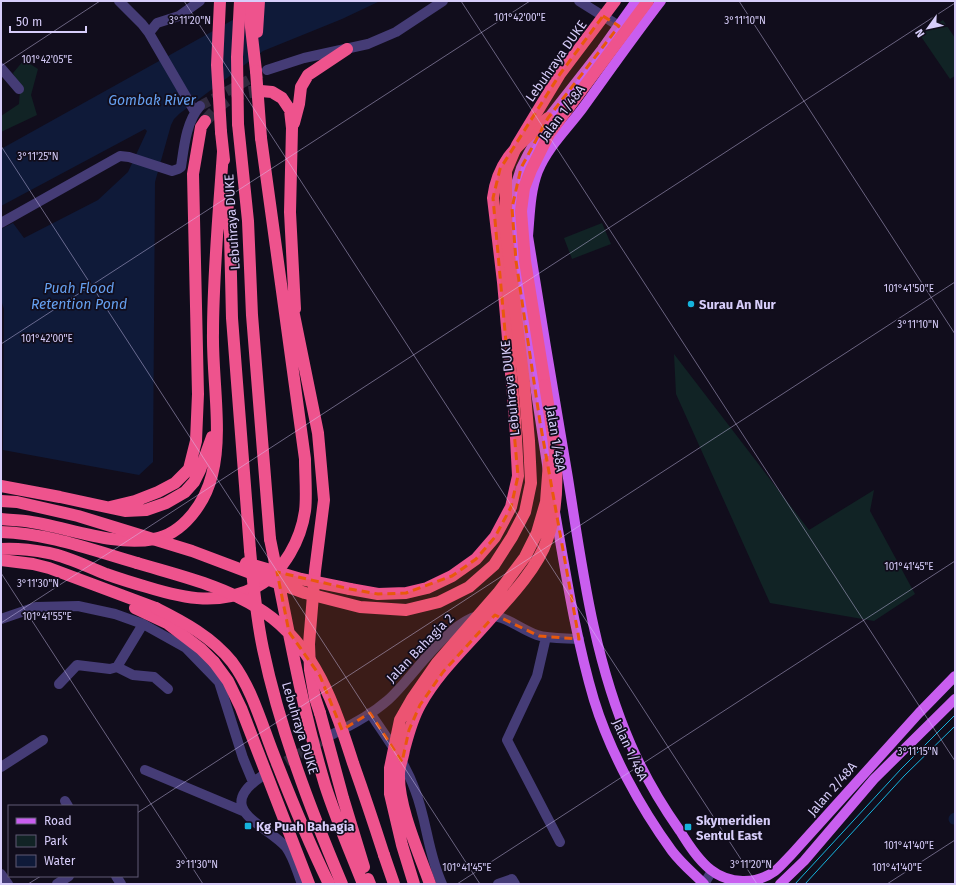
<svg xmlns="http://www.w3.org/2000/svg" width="956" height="885" viewBox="0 0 956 885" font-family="'Fira Sans',sans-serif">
<rect width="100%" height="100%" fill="#110d1c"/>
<path fill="#112325" d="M943,20l12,18v38l-5,3 -30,-44z
M24,60l14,9 -7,26 6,20 -36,17v-16l18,-12 1,-14 -7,-17z
M602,223l9,21 -39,15 -8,-21z
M674,354l135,176 65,-40 -4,21 45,83 -41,27 -104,-18 -94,-209z"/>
<path fill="#0f1a39" d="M267,1h113l-38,18 -79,32 -84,63 -5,5 -3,6 -16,57 -2,280 -14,13 -136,-25 1,-141 -3,-9v-71l12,-6 11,15 74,-38 30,-28 19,-41 -2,-2 -144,77v-57z"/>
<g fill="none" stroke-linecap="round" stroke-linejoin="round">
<path stroke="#0f1a39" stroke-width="11" d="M954,819l1,-1"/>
<path stroke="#2f2a3d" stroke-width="10" stroke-dasharray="10 5" stroke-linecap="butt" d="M200,106l61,-33
M273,769l60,-35"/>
<path stroke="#2f2a3d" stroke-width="12" stroke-dasharray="12 6" stroke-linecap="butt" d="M205,121c20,-21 25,-28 56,-30"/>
<path stroke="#453c76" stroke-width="10" d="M119,1l23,23 7,9
M579,1l40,25
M1,68l18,21
M267,70l37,-12 64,-14 28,-12 47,-31
M195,112l-46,-79 8,-10 22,-7 21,-15
M1,223l119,-67 9,1 43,14 6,-2 3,-2c3,-20 5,-45 19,-61
M1,619l35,-12 42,-1 37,8 28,10 43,24 33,34 24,76 10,24
M546,637l-9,39 -30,64 53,102
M117,667l16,8 21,2 14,12
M59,684l18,-19 33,4 7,-2 26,-43
M370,713c17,25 35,49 45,77 12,31 13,64 27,94
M333,734c19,-9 39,-20 55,-34 25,-22 62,-83 96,-85 20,-1 34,13 53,20 12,4 29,3 42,4
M1,767l42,-27
M145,770l100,42
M262,776c-50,34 4,48 24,71 8,11 11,25 16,37
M65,801l3,5
M1,874l7,10
M116,876l5,8
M57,884l12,-8
M498,884l14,-5 3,5
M704,884l8,-13"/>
<path stroke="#c95eef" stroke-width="10" d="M661,1c-27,35 -53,72 -79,108 -15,20 -34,38 -44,62 -8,21 -8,43 -10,65 13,81 26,161 40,242 14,89 26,183 63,267 13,30 30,59 49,86 8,13 18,29 31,39 18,14 45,15 64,1 6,-5 11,-11 16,-16l128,-142 36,-37
M548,471l-32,-210 -4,-53 3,-21 6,-19 7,-14 20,-36 54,-69 34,-48
M555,512c11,63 21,127 39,188 16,52 46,107 78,151 9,12 21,22 32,33
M780,884l24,-23 70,-82 81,-80"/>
<path stroke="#ee538d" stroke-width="12" d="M248,1l8,70
M257,32l2,-31
M261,91l11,1 10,6 8,12 2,18 -2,84 5,97
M294,123l5,-19 2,-17 7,-12 39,-26
M238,124l10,97 4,94 18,224
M221,132l3,28
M226,188l4,46 2,84 18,232
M291,300l27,133 6,67 -9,71 -6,73 1,26 5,28 5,15
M545,385l-20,-124 -4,-50 3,-23 7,-18 18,-36 99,-133
M1,486l59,11 65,14 21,-1 20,-7 19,-11 9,-10 6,-12 12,-33
M110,507l25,-6 23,-9 17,-9 14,-14 7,-28 2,-47 -5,-220 8,-47 4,-6
M1,519c8,1 16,1 24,2 40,5 88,26 129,18 29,-5 51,-36 58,-64 11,-42 0,-98 1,-142 0,-60 6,-121 10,-181
M1,532c46,1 91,18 136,31
M1,549c16,-1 32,1 48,4 20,4 39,14 57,21 14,5 27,9 41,13 39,12 73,19 111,-1 26,-14 43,-47 47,-75 2,-14 0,-37 0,-52l-44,-321
M1,560l32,4 16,4 107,40
M350,589l28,5 28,-1 21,-5 25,-12 24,-17 19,-22 16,-30 7,-31 -3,-57 -12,-137 -10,-84c5,-40 28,-55 55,-80
M135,608l32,15 34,26 13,13
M384,855l10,29
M368,879l2,5"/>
<path stroke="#16b3dd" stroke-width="1" d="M795,884l106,-115 54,-54
M805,884l99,-108 51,-50"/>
<path stroke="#ee538d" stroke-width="12" d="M220,1l-3,64 4,67
M256,71l5,67
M238,124l-1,-67 3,-56
M1,501l16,1 61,14 114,35 85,32 28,10 55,14 46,3 33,-8 30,-15 25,-22 18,-28 13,-25 6,-29 -2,-42 -5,-58 -18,-152v-60l11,-26 43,-71 55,-73
M270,539c17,82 31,166 55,246 11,34 25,66 38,99
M250,550c3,33 6,66 13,99 17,81 47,159 79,235
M137,563c43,13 89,23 127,49 52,35 71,95 89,151 11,31 21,61 31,92
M246,563l55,16 49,10
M156,608c28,14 56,29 76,54 20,27 29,60 41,91 17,44 35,88 56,131
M214,662l14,19 13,27 68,176
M320,713l23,85 21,69
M414,884l-12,-39 -12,-51v-26l10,-48 12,-21 25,-36 61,-70 27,-36 12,-24 9,-31 3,-40
M430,884c-11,-31 -32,-78 -31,-110 0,-8 4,-16 5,-24 4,-15 8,-31 16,-45 18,-33 47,-59 71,-87 19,-21 47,-51 56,-78 18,-51 6,-104 -2,-155"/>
</g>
<path fill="#e8590c" fill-opacity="0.2" stroke="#e8590c" stroke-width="3" stroke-dasharray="8 5" stroke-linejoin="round" d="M603,16l16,10 -71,92 -27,50 -9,40 4,53 24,161 39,217 -40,-3 -44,-21 -52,57 -23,33 -11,25 -7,32 -32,-49 -28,17 -22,-54 -31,-44 -12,-60 73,17 28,5 28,-1 46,-17 24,-17 19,-22 16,-30 7,-31 -25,-278 7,-29 60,-95z"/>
<path fill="none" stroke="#d7cdfa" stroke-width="1" stroke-opacity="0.45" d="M184,1l573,883M461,1l494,760M739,1l216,333M1,66l99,-65M1,146l479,738M1,344l529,-343M1,573l202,311M1,623l954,-620M137,813l818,-531M28,884l13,-8M457,884l498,-323M887,884l68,-44"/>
<g fill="#16b3dd" stroke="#110d1c" stroke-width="1.5">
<circle cx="691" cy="304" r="4"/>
<rect x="244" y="822" width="8" height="8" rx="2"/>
<rect x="684" y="823" width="8" height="8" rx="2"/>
</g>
<g text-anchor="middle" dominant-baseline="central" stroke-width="3.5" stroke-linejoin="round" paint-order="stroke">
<g font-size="13" fill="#d7cdfa" stroke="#110d1c">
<text transform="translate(556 61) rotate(-55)">Lebuhraya DUKE</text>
<text transform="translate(562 113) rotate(-53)">Jalan 1/48A</text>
<text transform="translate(232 222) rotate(-94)">Lebuhraya DUKE</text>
<text transform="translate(510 388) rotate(-96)">Lebuhraya DUKE</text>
<text transform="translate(556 439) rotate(81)">Jalan 1/48A</text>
<text transform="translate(420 648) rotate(-46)">Jalan Bahagia 2</text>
<text transform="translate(300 728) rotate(73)">Lebuhraya DUKE</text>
<text transform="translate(630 750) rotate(65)">Jalan 1/48A</text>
<text transform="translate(832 789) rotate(-49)">Jalan 2/48A</text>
</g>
<g font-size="13" font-weight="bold" fill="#d7cdfa" stroke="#110d1c" text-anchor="start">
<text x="699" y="304">Surau An Nur</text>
<text x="696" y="820">Skymeridien<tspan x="696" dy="15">Sentul East</tspan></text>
<text x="256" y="826">Kg Puah Bahagia</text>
</g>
<g font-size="14" font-style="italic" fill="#65a0f0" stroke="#110d1c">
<text x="152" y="100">Gombak River</text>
<text x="79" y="288">Puah Flood<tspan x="79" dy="16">Retention Pond</tspan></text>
</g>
</g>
<g font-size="10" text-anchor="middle" fill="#d7cdfa" stroke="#110d1c" stroke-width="3.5" stroke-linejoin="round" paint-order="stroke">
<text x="520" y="21">101°42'00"E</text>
<text x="190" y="24">3°11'20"N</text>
<text x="745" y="24">3°11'10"N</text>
<text x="47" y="63">101°42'05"E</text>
<text x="38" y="160">3°11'25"N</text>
<text x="909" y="292">101°41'50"E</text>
<text x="918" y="328">3°11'10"N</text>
<text x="47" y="342">101°42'00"E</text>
<text x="909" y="570">101°41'45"E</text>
<text x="38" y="587">3°11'30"N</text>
<text x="47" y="620">101°41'55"E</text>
<text x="918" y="755">3°11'15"N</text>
<text x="909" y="849">101°41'40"E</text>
<text x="197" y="868">3°11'30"N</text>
<text x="751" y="868">3°11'20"N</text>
<text x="467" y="871">101°41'45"E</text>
<text x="897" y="871">101°41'40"E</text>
</g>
<rect width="956" height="885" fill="none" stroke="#d7cdfa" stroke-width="4"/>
<rect x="8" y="805" width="130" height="72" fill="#110d1c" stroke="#605a75"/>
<rect x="16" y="818" width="20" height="6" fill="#c95eef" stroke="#605a75"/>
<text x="44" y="825" font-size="12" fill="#d7cdfa">Road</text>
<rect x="16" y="835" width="20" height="12" fill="#112325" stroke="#605a75"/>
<text x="44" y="845" font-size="12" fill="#d7cdfa">Park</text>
<rect x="16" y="855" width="20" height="12" fill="#0f1a39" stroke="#605a75"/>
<text x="44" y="865" font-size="12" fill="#d7cdfa">Water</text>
<g transform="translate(928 28) rotate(237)" stroke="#110d1c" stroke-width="3" paint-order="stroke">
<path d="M0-3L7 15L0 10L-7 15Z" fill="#d7cdfa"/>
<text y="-6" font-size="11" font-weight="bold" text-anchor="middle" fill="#d7cdfa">N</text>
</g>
<path d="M10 26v6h76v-6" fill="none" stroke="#d7cdfa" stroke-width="2"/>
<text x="16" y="26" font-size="12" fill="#d7cdfa" stroke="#110d1c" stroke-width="3" paint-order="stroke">50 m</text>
</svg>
